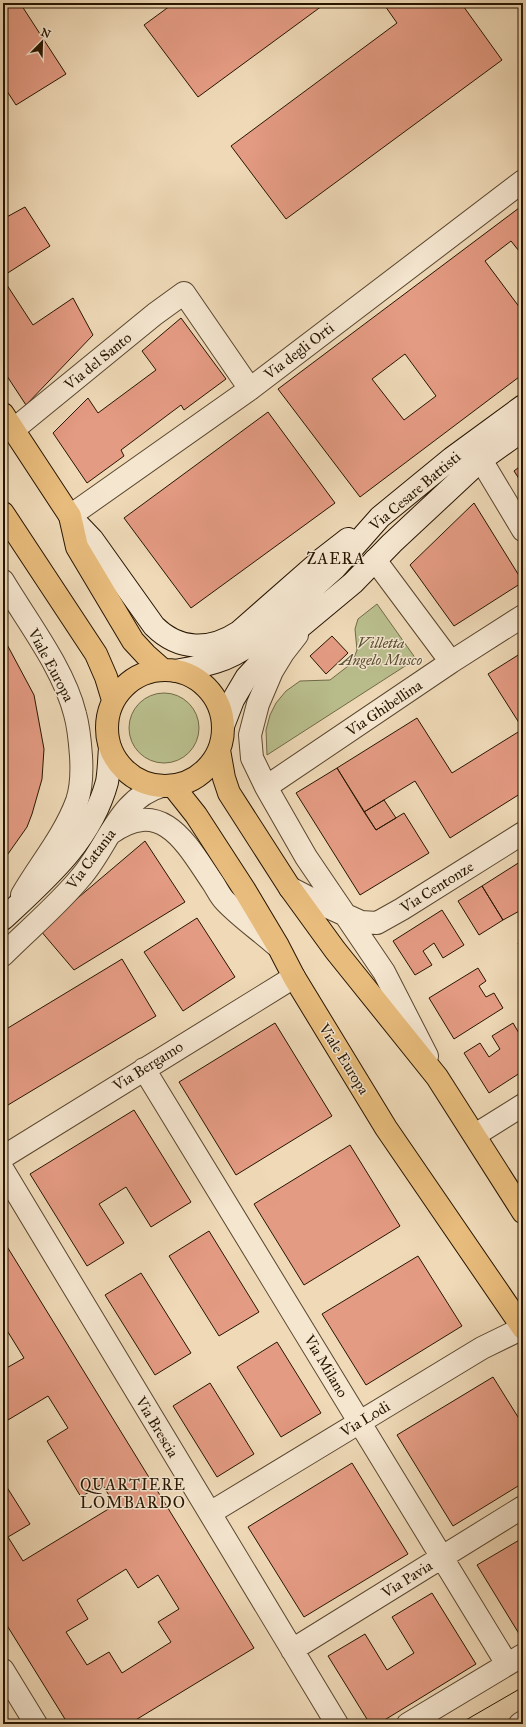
<svg xmlns="http://www.w3.org/2000/svg" width="526" height="1727" viewBox="0 0 526 1727" font-family="'IM FELL Great Primer',serif">
<rect width="100%" height="100%" fill="#efd9b7"/>
<filter id="stains"><feTurbulence type="fractalNoise" baseFrequency=".005" numOctaves="4"/><feColorMatrix values="0 0 0 0 .2 0 0 0 0 .09 0 0 0 0 .02 0 0 0 .5 -.17"/></filter>
<radialGradient id="worn" r=".72"><stop offset=".6" stop-color="#630" stop-opacity="0"/><stop offset="1" stop-color="#630" stop-opacity=".3"/></radialGradient>
<path fill="#babf8e" stroke="#706a47" d="M377,604l39,55 -149,96 -1,-25 4,-15 6,-12 10,-12 14,-10 30,-1 22,-17 5,-13 -2,-21 3,-10z
M129 728a35 35 0 1 1 70 0a35 35 0 1 1-70 0Z"/>
<path fill="#e49b83" stroke="#271500" fill-rule="evenodd" d="M3,3h17l46,71 -50,31 -13,-20z
M174,3h152l-128,94 -54,-72z
M383,3h78l41,57 -216,159 -55,-73 166,-123z
M523,205v51l-12,-15 -26,20 38,51v62l-163,123 -82,-108zM405,354l31,42 -32,24 -32,-41z
M25,207l25,39 -47,30v-57z
M3,279l30,46 40,-27 20,37 -67,70 -23,-35z
M181,318l45,61 -42,31 -3,-5 -60,45 3,6 -37,27 -34,-50 35,-35 10,15 58,-43 -14,-19z
M268,412l67,91 -144,105 -67,-90z
M523,464v21l-9,-14z
M474,503l49,79 -69,44 -44,-61z
M332,636l16,17 -22,21 -16,-18z
M3,637l31,58 10,54 -2,30 -10,35 -5,13 -24,34z
M523,652v140l-73,46 -35,-57 -51,31 -27,-44 80,-50 35,55 71,-44 -35,-55z
M337,768l39,62 28,-17 25,40 -69,42 -64,-102z
M384,800l12,18 -20,12 -12,-18z
M145,841l40,61 -111,68 -34,-40z
M523,860v29l-3,1 3,5v14l-20,11 -21,-34z
M482,886l21,34 -24,15 -21,-34z
M442,910l22,35 -21,13 -9,-15 -11,8 9,14 -17,10 -22,-34z
M197,918l38,59 -52,34 -39,-59z
M523,940v12l-5,-9z
M122,959l34,57 -153,92v-77z
M478,968l8,13 -7,5 7,11 8,-4 9,15 -49,31 -25,-41z
M275,1023l57,93 -96,59 -57,-93z
M513,1023l10,17v31l-34,22 -25,-40 16,-10 9,14 11,-8 -8,-13z
M134,1110l57,92 -40,25 -25,-40 -27,17 25,39 -37,23 -57,-92z
M350,1145l50,81 -96,59 -50,-81z
M209,1231l50,81 -40,24 -50,-80z
M3,1240l251,408 -125,76h-61l-65,-105v-138l27,43 -22,13 15,24 92,-56 -13,-21 -21,13 -34,-56 21,-13 -20,-32 -45,27v-53l21,-12 -21,-34zM126,1569l12,19 20,-13 21,34 -21,13 13,20 -49,31 -13,-21 -22,13 -21,-33 22,-13 -11,-19z
M418,1256l44,70 -96,59 -44,-71z
M141,1273l50,80 -36,22 -50,-80z
M277,1342l44,71 -40,24 -44,-70z
M493,1377l30,48v58l-70,43 -56,-91z
M210,1383l44,71 -37,23 -44,-71z
M352,1463l56,91 -104,63 -56,-90z
M521,1539l2,3v93l-2,2 -44,-72z
M432,1593l44,71 -98,60h-8l-42,-68 37,-22 22,36 27,-17 -22,-36z"/>
<g fill="none" stroke-linecap="round" stroke-linejoin="round">
<g stroke="#59462e" stroke-width="24">
<path id="street" d="M13,430l142,-116 29,-21 66,96
M481,460l42,70
M70,516l180,-127 273,-208
M375,560l76,102
M3,581c24,40 61,88 72,133 4,14 5,28 6,42 1,16 1,30 -4,45 -13,35 -37,63 -55,94
M297,635l-14,18 -11,18 -14,33 -8,31 2,23 14,29 40,70 78,115 43,84
M266,787l185,-125 72,-46
M111,833c52,-37 76,12 102,50 4,6 7,13 12,18 15,16 34,29 51,44
M290,888l27,14 44,20 16,1 25,-14 121,-76
M3,955c26,-26 55,-50 78,-78 27,-31 38,-79 81,-91
M144,1069l363,595
M475,1135l48,-30
M3,1157l291,-180
M3,1170l334,554
M210,1513l272,-165 41,-20
M292,1650l231,-143
M3,1670l33,54
M408,1724l115,-69
M520,1724l3,-2"/>
</g>
<g stroke="#271500" stroke-width="24">
<path id="secondary" d="M70,516l22,23 62,87c25,25 56,25 85,6l82,-72 27,-21
M176,671c26,-5 51,-9 73,-26l86,-77 45,-51 72,-59 71,-52
M223,726l10,-26 13,-22 24,-26 83,-69 39,-40 89,-83 42,-30
M3,919c43,-40 88,-78 104,-137 2,-11 2,-23 3,-34"/>
</g>
<g stroke="#271500" stroke-width="24">
<path id="primary" d="M3,414l67,102 7,31 56,94 13,14 17,15
M3,513l93,141 10,23 7,23
M107 728a58 58 0 1 1 116 0a58 58 0 1 1-116 0Z
M219,750l5,28 5,15 61,95 45,62 102,127 86,135
M173,786l23,29 48,74 34,57 16,31 92,151 137,200"/>
</g>
<use href="#street" stroke="#f5e6d0" stroke-width="22"/>
<use href="#secondary" stroke="#f5e6d0" stroke-width="22"/>
<use href="#primary" stroke="#e8bc7c" stroke-width="22"/>
<path stroke="#271500" stroke-width="1" d="M459,1724l64,-37"/>
</g>
<g text-anchor="middle" dominant-baseline="central" stroke-width="3" stroke-linejoin="round" paint-order="stroke">
<g font-size="15" fill="#271500" stroke="#f5e6d0">
<text transform="translate(299 351) rotate(-37)">Via degli Orti</text>
<text transform="translate(98 361) rotate(-39)">Via del Santo</text>
<text transform="translate(415 491) rotate(-40)">Via Cesare Battisti</text>
<text transform="translate(51 665) rotate(62)">Viale Europa</text>
<text transform="translate(384 708) rotate(-34)">Via Ghibellina</text>
<text transform="translate(91 859) rotate(-53)">Via Catania</text>
<text transform="translate(437 887) rotate(-32)">Via Centonze</text>
<text transform="translate(344 1059) rotate(58)">Viale Europa</text>
<text transform="translate(148 1066) rotate(-32)">Via Bergamo</text>
<text transform="translate(326 1366) rotate(59)">Via Milano</text>
<text transform="translate(365 1419) rotate(-31)">Via Lodi</text>
<text transform="translate(157 1427) rotate(59)">Via Brescia</text>
<text transform="translate(407 1579) rotate(-32)">Via Pavia</text>
</g>
<g font-size="15" font-style="italic" fill="#5a5032" stroke="#f5e6d0">
<text x="381" y="643">Villetta<tspan x="381" dy="17">Angelo Musco</tspan></text>
</g>
<g font-size="16" letter-spacing="1" fill="#271500" stroke="#f5e6d0">
<text x="336" y="558">ZAERA</text>
<text x="133" y="1484">QUARTIERE<tspan x="133" dy="18">LOMBARDO</tspan></text>
</g>
</g>
<rect width="526" height="1727" fill="none" stroke="#efd9b7" stroke-width="16"/>
<rect x="4" y="4" width="518" height="1719" fill="none" stroke="#271500" stroke-width="2"/>
<rect x="8" y="8" width="510" height="1711" fill="none" stroke="#271500"/>
<g transform="translate(42 42) rotate(23)" stroke="#f5e6d0" stroke-width="3" paint-order="stroke">
<path d="M0-3L7 15L0 10L-7 15Z" fill="#271500"/>
<text y="-6" font-size="11" font-weight="bold" text-anchor="middle" fill="#271500">N</text>
</g>
<rect width="100%" height="100%" filter="url(#stains)"/>
<rect width="100%" height="100%" fill="url(#worn)"/>
</svg>
